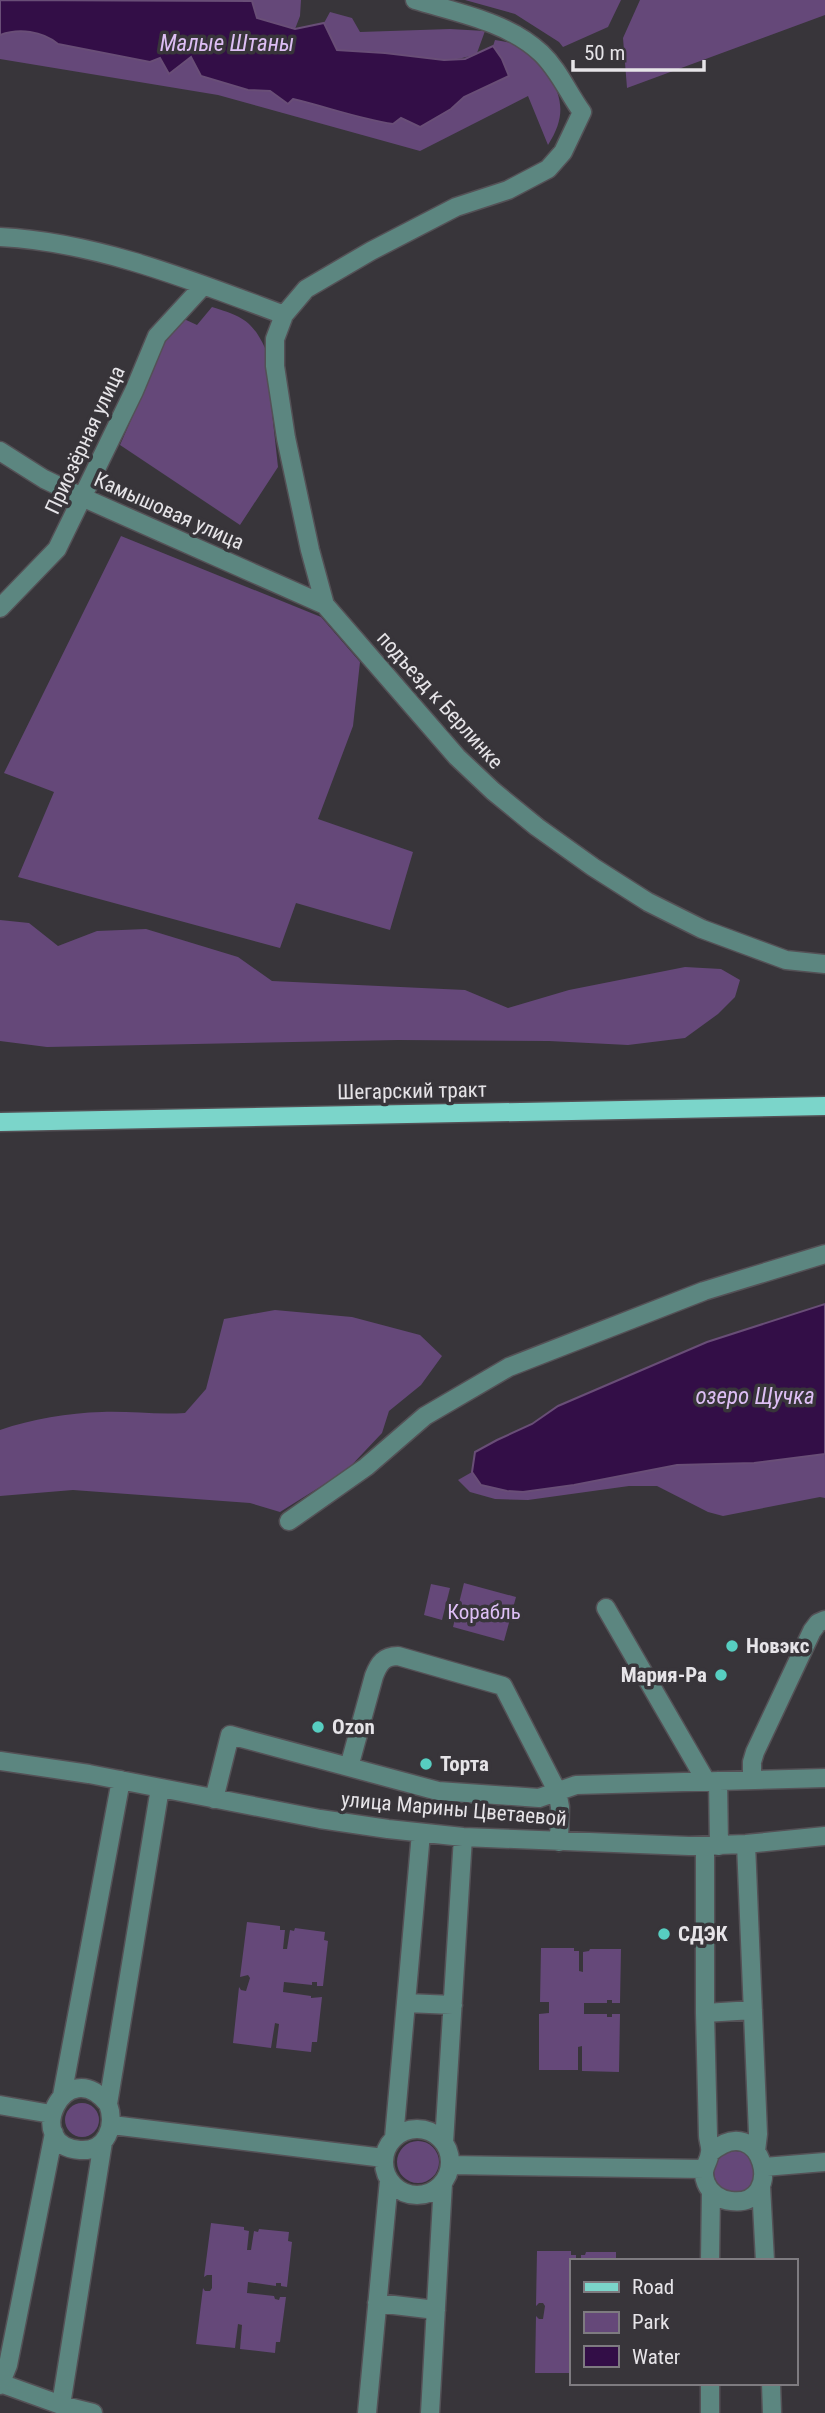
<svg xmlns="http://www.w3.org/2000/svg" width="825" height="2413" viewBox="0 0 825 2413" font-family="'Roboto Condensed',sans-serif">
<rect width="100%" height="100%" fill="#38353a"/>
<path fill="#654879" d="M227,0h74l-1,16 -5,13 -38,-11 -5,-17z
M465,0h156l-13,27 -45,20 -4,-5 -44,-28z
M640,0h185v15l-198,73 -4,-50z
M330,12l22,6 8,14 90,-3 35,2 -8,22c-29,14 -61,2 -91,0 -16,-2 -33,-2 -49,-3l-13,-27z
M14,29l146,29 31,-2 57,34 22,1 18,13 5,-5c33,8 66,20 100,25l8,-7 50,-8 13,-12 44,-21 -6,-17 -9,-13 2,-6c14,2 29,5 41,15 5,4 8,12 12,18 16,27 17,45 0,72l-20,-49 -108,55 -202,-56 -218,-36v-24z
M212,307c29,9 40,13 53,41l13,119 -38,58 -120,-80 45,-103 19,-23 13,6z
M121,536l200,81 39,45 -7,64 -35,93 95,33 -23,78 -94,-27 -16,45 -262,-71 36,-85 -50,-19z
M0,920l29,3 29,23 39,-15 49,-2 92,28 34,24 193,9 43,18 61,-18 116,-23 36,2 19,11 -5,17 -17,17 -33,24 -57,7 -79,-4 -151,-1 -351,7 -47,-6z
M275,1310l77,7 68,18 22,21 -21,29 -32,26 -7,22 -35,37 -67,42 -30,-9 -177,-13 -73,6v-66c32,-11 68,-17 102,-18 28,-1 55,3 83,1l21,-24 18,-70z
M825,1454v44l-5,-1 -97,19 -15,-4 -51,-26h-28l-101,14 -33,-1 -25,-7 -12,-12 14,-8 9,13 42,7 51,-7 103,-20 77,-2z
M464,1583l52,14 -12,44 -51,-14z
M431,1584l19,4 -8,32 -18,-5z
M247,1922l33,4v4h5l-2,19h4l3,-19 4,1 1,-3 30,4 -1,8 4,1 -5,45h-6v-4h-5v3l-28,-3 -1,10 28,4v2l11,-1 -5,45h-5l-1,10 -35,-4 3,-24 -4,-1 -4,25 -38,-5 6,-56 2,3 5,1 4,-13 -2,-3 -8,2z
M541,1948h33v3h5v20l4,1v-20l6,-1 1,-2h31l-1,54h-8v-3h-5v3h-23v11h23v3h5v-3h8l-1,58 -37,-1v-25l-4,1v23h-39v-56l10,-1v-11h-9z
M65 2120a17 17 0 1 1 34 0a17 17 0 1 1-34 0Z
M397 2162a21 21 0 1 1 42 0a21 21 0 1 1-42 0Z
M714 2172a21 21 0 1 1 42 0a21 21 0 1 1-42 0Z
M211,2223l33,4v3l5,1 -2,19h4l3,-19 4,1 1,-3 30,3 -1,9 4,1 -5,45 -6,-1v-3h-5v3l-28,-4 -1,11 27,3 1,3 4,1 1,-3h6l-6,45h-4l-1,11 -35,-4 2,-24 -4,-1 -3,24 -39,-4 7,-56 2,3h5l2,-3v-13h-5l-3,2z
M537,2251h34v4h5v6h-5v112h-36l1,-57 3,3h4l2,-13 -2,-3h-4l-3,3z
M586,2252h30v9h-35v-6h4z"/>
<path fill="#330e47" stroke="#694e77" stroke-width="2" d="M0,0l252,1 5,17 38,11 29,-6 13,27 48,3 59,7 21,-1 28,-13 9,13 7,17 -45,21 -13,12 -31,18 -19,-9 -8,6c-34,-5 -66,-17 -100,-25l-5,5 -18,-13 -22,-1 -47,-14 -10,-19 -22,17 -9,-16 -10,4 -92,-18c-16,-13 -39,-16 -58,-9z
M825,1304v150l-71,9 -77,2 -103,20 -51,7 -16,-1 -26,-6 -9,-13 3,-20 22,-12 35,-16 26,-18 149,-64z"/>
<g fill="none" stroke-linecap="round" stroke-linejoin="round">
<g stroke="#545156" stroke-width="21">
<path id="minor" d="M0,237c98,5 193,44 284,78
M0,451l44,28 40,19 241,107 132,152 36,34 44,36 56,40 55,35 54,27 84,31 39,4
M325,605l-15,-55 -24,-112 -11,-72v-27l9,-24 22,-26 65,-38 85,-44 52,-17 40,-21 15,-17 19,-40c-14,-19 -23,-42 -41,-59 -33,-31 -83,-40 -126,-53
M0,608l57,-59 77,-158 23,-55 46,-50
M289,1521l77,-54 59,-51 84,-49 195,-76 121,-37
M606,1608l100,173
M0,1761l89,13 231,45 68,10 75,8 226,9 57,-2 79,-8
M349,1767l25,-91c5,-13 10,-20 24,-20l105,30 54,105 3,16 -1,35
M752,1780v-18l3,-10 57,-121 6,-8 7,-3
M718,1781l1,65
M214,1799l16,-64 208,56 101,7 37,-13 249,-7
M746,1844l12,290 -2,17
M705,1846v167l3,123c0,4 3,11 2,16 -1,12 -10,16 -4,31 4,10 14,17 25,18 56,7 32,-94 -21,-48
M406,2003l47,2
M705,2013l48,-3
M62,2096l59,-316
M108,2104c-43,-53 -87,42 -28,46 27,2 36,-25 28,-46l52,-316
M0,2105l51,9
M112,2125l272,33
M384 2162a33 33 0 1 1 66 0a33 33 0 1 1-66 0Z
M394,2138l27,-305
M444,2143l19,-306
M450,2165l254,4
M764,2167l61,-5
M761,2186l4,75
M710,2261l1,-70
M377,2303l59,7
M0,2383l61,22 32,8
M710,2383v30
M771,2383l1,30
M0,2385l8,-20 46,-232
M61,2405l42,-263
M367,2413l22,-233
M430,2413l13,-230"/>
</g>
<g stroke="#545156" stroke-width="21">
<path id="major" d="M0,1122l825,-16"/>
</g>
<use href="#minor" stroke="#5c8680" stroke-width="18"/>
<use href="#major" stroke="#7bd5ca" stroke-width="18"/>
</g>
<g fill="#57cec1" stroke="#38353a" stroke-width="2.5">
<circle cx="732" cy="1646" r="7"/>
<circle cx="721" cy="1675" r="7"/>
<circle cx="318" cy="1727" r="7"/>
<circle cx="426" cy="1764" r="7"/>
<circle cx="664" cy="1934" r="7"/>
</g>
<g text-anchor="middle" dominant-baseline="central" stroke-width="7" stroke-linejoin="round" paint-order="stroke">
<g font-size="21" fill="#e6e4e8" stroke="#38353a">
<text transform="translate(85 440) rotate(-65)">Приозёрная улица</text>
<text transform="translate(169 511) rotate(24)">Камышовая улица</text>
<text transform="translate(440 700) rotate(48)">подъезд к Берлинке</text>
<text transform="translate(412 1091) rotate(-1)">Шегарский тракт</text>
<text transform="translate(454 1809) rotate(5)">улица Марины Цветаевой</text>
</g>
<g font-size="21" fill="#debff5" stroke="#38353a">
<text x="484" y="1612">Корабль</text>
</g>
<g font-size="21" font-weight="bold" fill="#e6e4e8" stroke="#38353a" text-anchor="start">
<text x="746" y="1646">Новэкс</text>
<text x="707" y="1675" text-anchor="end">Мария-Ра</text>
<text x="332" y="1727">Ozon</text>
<text x="440" y="1764">Торта</text>
<text x="678" y="1934">СДЭК</text>
</g>
<g font-size="23" font-style="italic" fill="#ddbef4" stroke="#38353a">
<text x="227" y="43">Малые Штаны</text>
<text x="755" y="1396">озеро Щучка</text>
</g>
</g>
<rect x="570" y="2259" width="228" height="126" fill="#38353a" stroke="#7e7b80" stroke-width="2"/>
<rect x="584" y="2282" width="35" height="10" fill="#7bd5ca" stroke="#7e7b80" stroke-width="2"/>
<text x="632" y="2294" font-size="21" fill="#e6e4e8">Road</text>
<rect x="584" y="2312" width="35" height="21" fill="#654879" stroke="#7e7b80" stroke-width="2"/>
<text x="632" y="2329" font-size="21" fill="#e6e4e8">Park</text>
<rect x="584" y="2346" width="35" height="21" fill="#330e47" stroke="#7e7b80" stroke-width="2"/>
<text x="632" y="2364" font-size="21" fill="#e6e4e8">Water</text>
<path d="M573 60v10h131v-10" fill="none" stroke="#e6e4e8" stroke-width="3.5"/>
<text x="584" y="60" font-size="21" fill="#e6e4e8" stroke="#38353a" stroke-width="5" paint-order="stroke">50 m</text>
</svg>
